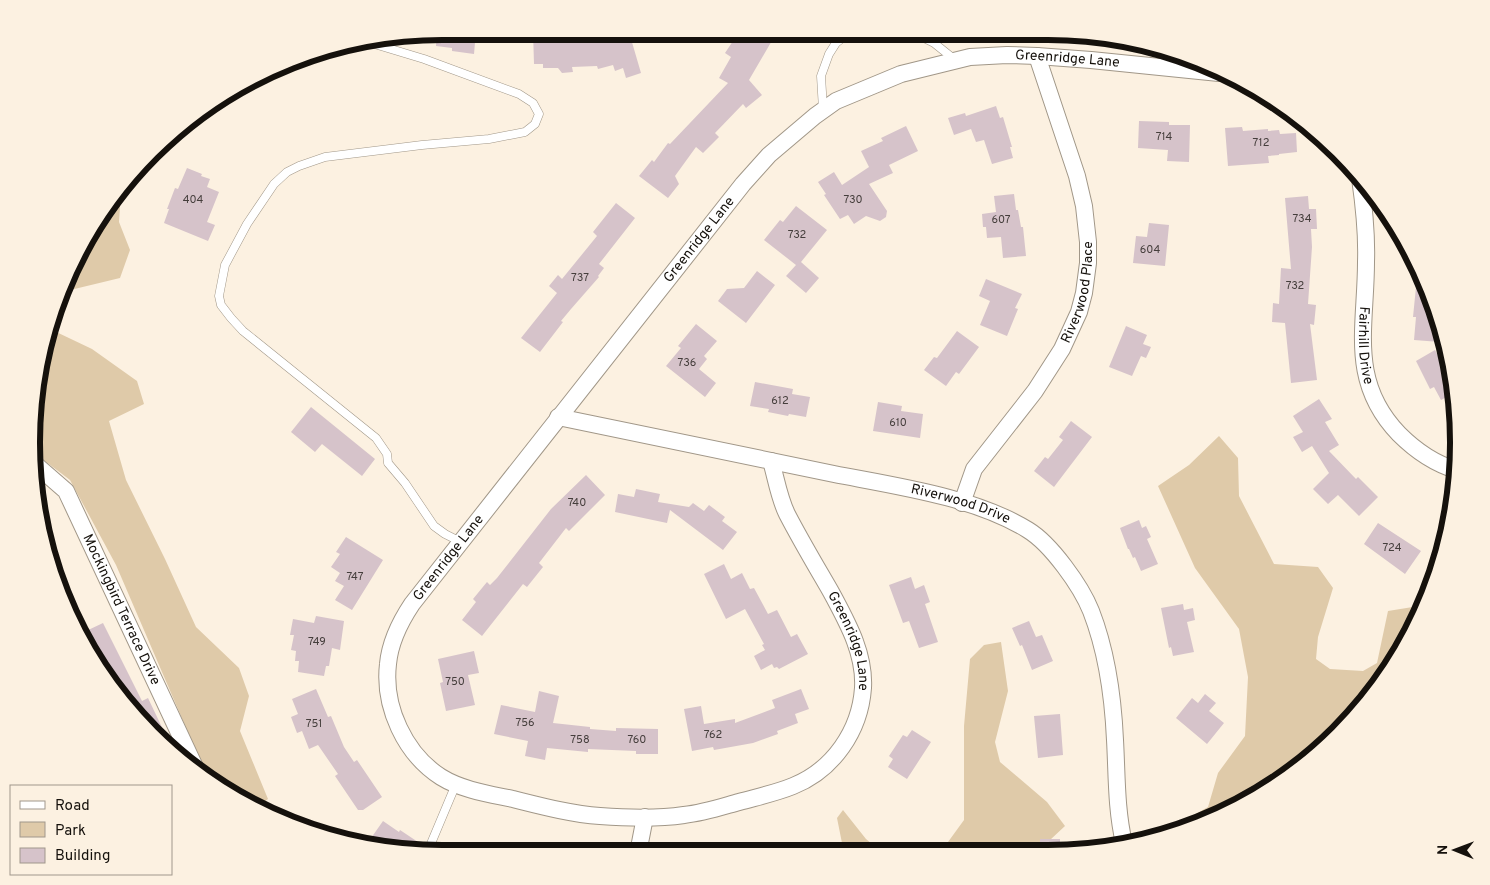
<svg xmlns="http://www.w3.org/2000/svg" width="1490" height="885" viewBox="0 0 1490 885" font-family="Overpass,sans-serif">
<rect width="100%" height="100%" fill="#fcf1e1"/>
<path fill="#dfcaa9" d="M121,192l-2,30 11,28 -10,28 -58,14 39,-78z
M50,329l42,20 45,32 7,23 -35,17 17,59 39,79 31,68 43,41 10,28 -9,35 28,68 -9,7 -45,-22 -6,-5 -92,-214 -46,-85 -33,-25 -6,-14z
M1219,436l19,22 1,38 35,68 44,3 15,21 -15,49 -2,22 14,10 33,2 14,-8 11,-52 37,-6 -36,66 -51,63 -85,65 -74,33 -24,5 53,-30 10,-34 27,-37 3,-59 -9,-48 -44,-61 -37,-82 31,-21z
M1001,642l7,49 -13,51 5,20 47,40 18,24 -15,14 -25,13h-85l24,-33v-94l6,-67 14,-14z
M843,810l23,29 17,14h-39l-7,-35z"/>
<path fill="#d6c3ca" d="M442,31h34l-2,23 -22,-3v-3l-16,-2 1,-14z
M533,31l96,1 12,41 -15,5 -3,-10 -8,3 -2,-6 -15,4 -1,-3 -25,1 1,5 -11,1 -4,-5h-15v-4h-9z
M739,32h38l-28,48 13,15 -16,13 -3,-4 -28,29 4,4 -16,16 -7,-6 -21,29 4,8 -11,14 -29,-22 13,-16 2,2 14,-19 2,1 58,-61 -9,-5 12,-21 -6,-4z
M996,106l4,12 3,-1 9,30h-2l3,11 -21,6 -8,-24 -8,2 -5,-13 -17,6 -6,-17 17,-5 1,3z
M1139,121l30,1v3h21l-1,37 -22,-1 1,-11 -30,-2z
M906,126l12,25 -29,14 4,8 -24,11 18,27 -1,6 -6,4 -14,-5 -12,8 -6,-9 -8,4 -16,-24 2,-1 -8,-12 16,-10 8,13 27,-18 -8,-16 22,-10 -2,-3z
M1242,127l1,4 25,-2v2l11,-1 1,4 16,-1 1,19 -18,2v1l-11,1 1,7 -41,3 -3,-38z
M187,168l15,6 -1,2 9,3 -3,8 12,5 -12,30 8,3 -7,16 -44,-18 5,-14h-2l8,-21 3,1z
M1014,194l2,16h2l3,17h2l3,29 -23,2 -2,-21 -14,1 -1,-11h-3l-1,-13 14,-2 -2,-16z
M1308,196l1,13h7l1,20h-6l1,18 -4,57 8,1 -2,20 -4,-1 7,56 -26,3 -6,-60 -13,-1 1,-19 6,1 2,-36 10,1 -6,-71z
M616,203l19,15 -36,46 5,4 -6,8 1,1 -28,32 -10,12 2,1 -23,30 -19,-14 36,-45 -8,-7 9,-11 4,4 35,-43 -4,-4z
M796,206l31,24 -26,32 18,16 -13,15 -20,-17 10,-11 -32,-25 16,-20 3,2z
M1149,223l20,2 -4,41 -32,-3 3,-27 11,1z
M1418,267l10,18 13,45 -1,12 -26,-2 2,-23h-3z
M757,271l18,14 -29,38 -28,-22 9,-12 17,-1z
M986,279l36,15 -7,14 3,1 -11,27 -27,-11 10,-24 -11,-5z
M696,324l21,17 -13,15 3,3 -8,10 17,14 -11,14 -39,-31 15,-18 -3,-2z
M1126,326l21,9 -4,9 8,3 -5,11 -5,-2 -9,20 -23,-9z
M957,331l22,16 -20,27 -3,-2 -10,14 -22,-16 10,-13 3,1z
M1435,350l18,34 1,9 -13,7 -7,-13 -4,2 -14,-28z
M755,382l38,7 -1,5 18,3 -4,20 -17,-3 -1,2 -20,-4 1,-3 -19,-3z
M1319,399l13,20 -7,3 14,23 -10,6 27,28 2,-2 20,20 -19,19 -21,-21 -10,9 -15,-15 16,-16 -17,-27 -10,6 -9,-15 10,-5 -10,-16z
M878,402l24,4 -1,5 22,3 -3,24 -47,-7z
M311,407l64,52 -13,17 -40,-32 -7,8 -24,-20z
M1071,421l21,16 -38,50 -20,-16 11,-14 3,2 15,-19 -4,-3z
M586,475l19,20 -36,36 -3,-3 -27,35 4,4 -16,20 -4,-3 -41,52 -20,-16 14,-18 -3,-3 14,-17 3,3 7,-7 54,-69z
M636,489l24,5 -2,8 31,5 4,-4 11,8 5,-6 16,12 -3,4 15,11 -14,18 -53,-40 -3,13 -52,-11 3,-18 16,3z
M1139,520l3,8 4,-2 5,11 -4,2 11,25 -17,7 -6,-14 -2,1 -4,-9h-1l-8,-21z
M1378,523l43,28 -16,23 -41,-30z
M346,537l37,23 -31,50 -17,-10 9,-14 -9,-5 5,-8 -9,-6 9,-13 -4,-2z
M724,564l7,15 11,-6 8,16 4,-1 14,26 9,-4 14,27 6,-3 11,20 -29,15 -2,-2 -3,1 -2,-4 -11,6 -7,-14 11,-6 -3,-5 2,-1 -19,-35 -19,10 -22,-45z
M911,577l4,12 9,-4 6,17 -5,2 13,38 -19,6 -10,-27 -6,2 -14,-38z
M1183,604l1,6 9,-2 2,12 -8,2 7,30 -21,4 -2,-9 -2,1 -8,-40z
M316,616l28,5 -4,29 -8,-2 -3,18h-3l-2,10 -26,-4 1,-11h-4l1,-10 -5,-1 3,-15h-4l3,-16 21,4z
M1029,621l7,16 6,-2 11,26 -21,9 -10,-25 -2,1 -8,-18z
M103,623l39,78 6,-3 20,42h-1l-51,-47 -32,-61z
M474,651l5,22 -11,2 7,30 -29,6 -6,-28 3,-1 -5,-23z
M316,689l12,28 3,-1 13,31 10,15 3,-2 25,37 -19,13h-5l-23,-34 3,-2 -20,-29 -9,4 -7,-18 -5,2 -6,-16 7,-3 -6,-15z
M801,689l8,20 -14,5 3,9 -21,8 1,3 -25,9 -39,7 -1,-3 -21,4 -8,-42 17,-3 3,18 31,-5v4l40,-15 -3,-8z
M539,691l20,5 -6,27 37,4v2l26,2v-3l42,1v25h-22v-3l-48,-2v3l-41,-4 -2,12 -20,-4 3,-15 -34,-7 7,-29 34,7z
M1205,694l11,9 -7,8 15,12 -17,21 -31,-26 16,-20 6,5z
M1060,714l3,41 -25,3 -4,-42z
M912,730l19,12 -24,37 -19,-12 5,-8 -4,-3 14,-21 4,2z
M383,821l16,11 1,-2 24,16 -3,7h-6l-40,-8 -6,-4z
M1040,839h20v14h-20z"/>
<g fill="none" stroke-linecap="round" stroke-linejoin="round">
<g stroke="#a19788" stroke-width="9">
<path id="service" d="M912,32l22,11 20,16
M371,43l53,16 95,35 14,9 6,11 -4,10 -10,8 -36,7 -67,6 -97,12 -26,9 -12,6 -13,12 -27,40 -22,41 -6,31 2,9 10,13 12,13 133,107 11,16 1,9 17,20 29,43 11,8 16,8
M823,109l-2,-33 8,-22 7,-11 14,-11
M427,853l29,-69"/>
</g>
<g stroke="#a19788" stroke-width="18">
<g id="minor">
<path id="s1" d="M1360,178c4,28 7,56 6,84 0,65 -18,119 33,172 17,17 34,29 57,36"/>
<path id="s2" d="M558,417c92,19 184,38 276,57 62,12 141,23 194,56 23,14 53,56 63,81 16,41 22,85 24,129 2,35 1,69 9,103"/>
<path id="s3" d="M771,461c5,17 8,37 16,53 14,27 29,52 44,78 16,30 34,61 32,96 -3,43 -30,82 -70,98 -17,7 -36,11 -54,16 -18,5 -36,11 -55,13 -27,4 -57,3 -84,1 -29,-2 -59,-10 -87,-17 -24,-5 -51,-9 -72,-22 -36,-23 -58,-70 -53,-113 2,-22 12,-42 24,-60l331,-420 26,-29 46,-39 21,-15 65,-27 69,-17 37,-2 30,1 54,4 128,13"/>
<path id="s4" d="M35,464l31,27 129,276"/>
<path id="s5" d="M962,503l12,-34 61,-78 27,-42 17,-37 5,-19 4,-30v-21l-4,-36 -7,-30 -40,-120"/>
<path d="M638,853l7,-36"/>
</g>
</g>
<use href="#service" stroke="#fff" stroke-width="8"/>
<use href="#minor" stroke="#fff" stroke-width="16"/>
</g>
<g text-anchor="middle" dominant-baseline="central" stroke-width="4.5" stroke-linejoin="round" paint-order="stroke">
<g font-size="11" fill="#453e3c">
<text x="1164" y="137">714</text>
<text x="1261" y="143">712</text>
<text x="193" y="200">404</text>
<text x="853" y="200">730</text>
<text x="1302" y="219">734</text>
<text x="1001" y="220">607</text>
<text x="797" y="235">732</text>
<text x="1150" y="250">604</text>
<text x="580" y="278">737</text>
<text x="1295" y="286">732</text>
<text x="687" y="363">736</text>
<text x="780" y="401">612</text>
<text x="898" y="423">610</text>
<text x="577" y="503">740</text>
<text x="1392" y="548">724</text>
<text x="355" y="577">747</text>
<text x="317" y="642">749</text>
<text x="455" y="682">750</text>
<text x="525" y="723">756</text>
<text x="314" y="724">751</text>
<text x="713" y="735">762</text>
<text x="580" y="740">758</text>
<text x="637" y="740">760</text>
</g>
<g font-size="14" fill="#15110c" stroke="#fcf1e1">
<text stroke="none"><textPath href="#s3" startOffset="1831">Greenridge Lane</textPath></text>
<text stroke="none"><textPath href="#s3" startOffset="1396">Greenridge Lane</textPath></text>
<text stroke="none"><textPath href="#s5" startOffset="245">Riverwood Place</textPath></text>
<text stroke="none"><textPath href="#s1" startOffset="168">Fairhill Drive</textPath></text>
<text stroke="none"><textPath href="#s2" startOffset="412">Riverwood Drive</textPath></text>
<text stroke="none"><textPath href="#s3" startOffset="991">Greenridge Lane</textPath></text>
<text stroke="none"><textPath href="#s4" startOffset="172">Mockingbird Terrace Drive</textPath></text>
<text stroke="none"><textPath href="#s3" startOffset="198">Greenridge Lane</textPath></text>
</g>
</g>
<path d="M0 0H1490V885H0ZM442 40H1048A402 402 0 0 1 1450 442V443A402 402 0 0 1 1048 845H442A402 402 0 0 1 40 443V442A402 402 0 0 1 442 40Z" fill="#fcf1e1" fill-rule="evenodd"/>
<path fill="none" stroke="#15110c" stroke-width="6" d="M442 40H1048A402 402 0 0 1 1450 442V443A402 402 0 0 1 1048 845H442A402 402 0 0 1 40 443V442A402 402 0 0 1 442 40Z"/>
<rect x="10" y="785" width="162" height="90" fill="#fcf1e1" stroke="#a0978c"/>
<rect x="20" y="801" width="25" height="8" fill="#ffffff" stroke="#a0978c"/>
<text x="55" y="810" font-size="15" fill="#15110c">Road</text>
<rect x="20" y="822" width="25" height="15" fill="#dfcaa9" stroke="#a0978c"/>
<text x="55" y="835" font-size="15" fill="#15110c">Park</text>
<rect x="20" y="848" width="25" height="15" fill="#d6c3ca" stroke="#a0978c"/>
<text x="55" y="860" font-size="15" fill="#15110c">Building</text>
<g transform="translate(1455 850) rotate(271)" stroke="#fcf1e1" stroke-width="4" paint-order="stroke">
<path d="M0-4L9 19L0 12L-9 19Z" fill="#15110c"/>
<text y="-8" font-size="14" font-weight="bold" text-anchor="middle" fill="#15110c">N</text>
</g>
</svg>
